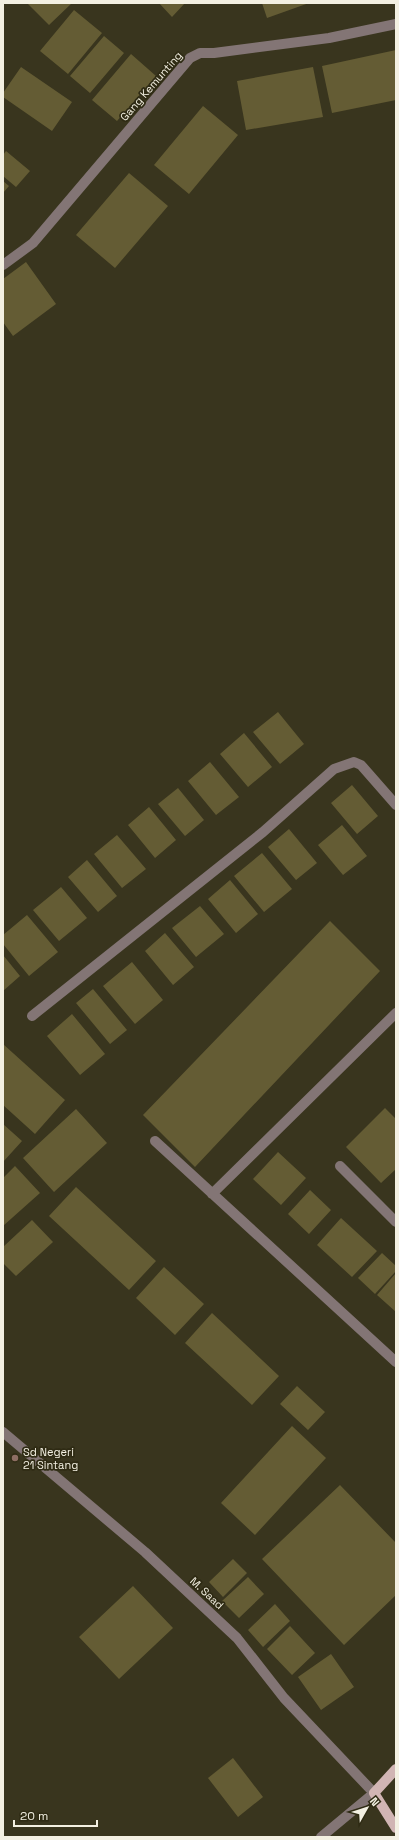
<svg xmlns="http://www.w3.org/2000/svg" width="399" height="1840" viewBox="0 0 399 1840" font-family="'Space Grotesk',sans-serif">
<rect width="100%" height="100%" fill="#39351e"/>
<path fill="#645c34" d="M27,3h45l-23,22z
M159,3h26l-13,14z
M262,3h47l-42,15z
M74,10l28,23 -34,41 -28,-23z
M104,36l20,17 -34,40 -20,-17z
M396,50v50l-64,13 -10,-47z
M131,54l25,22 -39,45 -25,-21z
M21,67l51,35 -20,29 -49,-34v-4z
M313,67l10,50 -77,13 -9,-49z
M203,106l35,29 -49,59 -35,-29z
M6,151l24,20 -14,16 -13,-11v-21z
M129,173l39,33 -53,62 -39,-33z
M3,181l6,5 -6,7z
M26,262l30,42 -43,32 -10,-14v-43z
M278,712l26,32 -24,20 -27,-32z
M244,733l28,34 -24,20 -28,-33z
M210,762l29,35 -23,18 -28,-34z
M352,785l26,31 -21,18 -26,-31z
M178,788l26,32 -19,16 -27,-32z
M149,807l27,33 -21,18 -27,-33z
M342,825l25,31 -24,19 -25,-30z
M289,829l28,34 -21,17 -28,-33z
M117,835l29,34 -24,19 -28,-34z
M262,853l30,36 -28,23 -30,-36z
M87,860l30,36 -19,16 -30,-35z
M230,880l28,34 -22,19 -28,-34z
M61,887l26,31 -28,23 -26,-31z
M200,906l24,28 -28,23 -24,-29z
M27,915l31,37 -29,24 -26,-32v-9z
M330,921l50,50 -185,196 -52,-52z
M165,933l29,34 -21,18 -28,-34z
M3,955l17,21 -17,15z
M132,962l31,38 -28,24 -32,-38z
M93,989l34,41 -17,14 -34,-41z
M72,1014l33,40 -25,21 -33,-39z
M3,1044l62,56 -30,34 -32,-29z
M385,1108l11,11v50l-15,14 -35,-36z
M76,1109l31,34 -53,49 -31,-34z
M3,1124l19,17 -19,21z
M278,1152l28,26 -25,27 -28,-26z
M15,1166l25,27 -37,33v-48z
M76,1187l80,74 -27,29 -80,-74z
M310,1190l21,20 -22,24 -21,-20z
M341,1218l36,33 -25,26 -35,-32z
M32,1220l21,22 -37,34 -13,-13v-16z
M382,1253l14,13v5l-21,23 -17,-16z
M164,1267l40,37 -29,31 -39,-37z
M396,1273v39l-19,-17z
M212,1313l67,63 -27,29 -67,-62z
M297,1386l28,26 -17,18 -28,-26z
M292,1426l34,32 -71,77 -34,-32z
M340,1485l56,58v52l-52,50 -82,-86z
M233,1559l14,14 -24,24 -14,-15z
M248,1577l16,17 -25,24 -17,-17z
M133,1586l40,42 -54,51 -40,-42z
M275,1604l15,17 -27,26 -15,-17z
M290,1626l25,27 -23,22 -25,-26z
M331,1654l23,33 -33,23 -23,-33z
M233,1758l30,39 -25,20 -30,-39z"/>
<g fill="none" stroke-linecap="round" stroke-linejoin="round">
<path stroke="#837575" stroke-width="10" d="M3,265l30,-22 157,-185 10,-5h14l115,-15 67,-14
M32,1016l231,-184 71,-63 20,-7 7,3 35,40
M155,1141l241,221
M340,1166l56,56
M212,1194l184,-181
M3,1432l142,120 92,86 47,60 90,95 -53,44"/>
<path stroke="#d1b5b4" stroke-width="10" d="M396,1769l-22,24 22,35"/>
</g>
<circle fill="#8d6e63" stroke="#2f2b14" stroke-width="1.5" cx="15" cy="1458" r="4"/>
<g text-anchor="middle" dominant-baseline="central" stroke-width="3.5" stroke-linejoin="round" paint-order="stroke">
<g font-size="11" fill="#f3f0e2" stroke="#2f2b14">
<text transform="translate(151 86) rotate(-49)">Gang Kemunting</text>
<text transform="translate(207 1593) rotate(43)">M. Saad</text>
</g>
<g font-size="11" fill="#f3f0e2" stroke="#2f2b14" text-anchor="start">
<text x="23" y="1452">Sd Negeri<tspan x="23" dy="13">21 Sintang</tspan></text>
</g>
</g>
<rect width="399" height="1840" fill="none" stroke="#f3f0e2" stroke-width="8"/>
<g transform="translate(367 1808) rotate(51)" stroke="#2f2b14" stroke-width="3" paint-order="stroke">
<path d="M0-3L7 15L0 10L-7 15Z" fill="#f3f0e2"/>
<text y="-6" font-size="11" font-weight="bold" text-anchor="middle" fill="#f3f0e2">N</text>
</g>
<path d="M14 1820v6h83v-6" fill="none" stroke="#f3f0e2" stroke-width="2"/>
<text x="20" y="1820" font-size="12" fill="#f3f0e2" stroke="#2f2b14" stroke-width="3" paint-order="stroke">20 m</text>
</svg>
